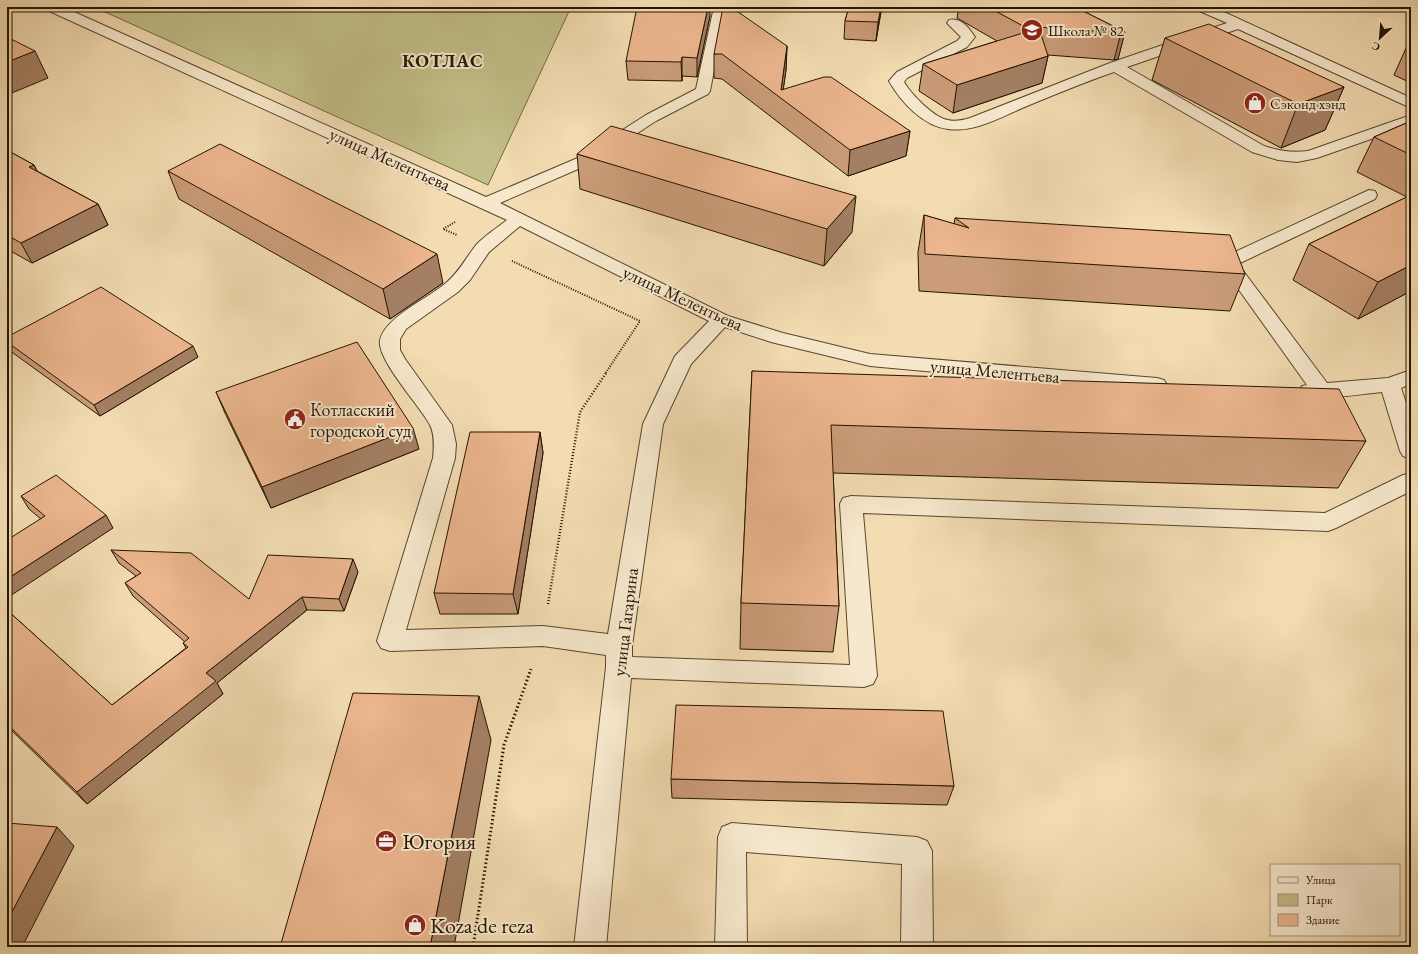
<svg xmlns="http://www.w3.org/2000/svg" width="1418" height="954" viewBox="0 0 1418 954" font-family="'EB Garamond',serif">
<rect width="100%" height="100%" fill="#f3dcb2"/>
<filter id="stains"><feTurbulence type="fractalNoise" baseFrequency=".005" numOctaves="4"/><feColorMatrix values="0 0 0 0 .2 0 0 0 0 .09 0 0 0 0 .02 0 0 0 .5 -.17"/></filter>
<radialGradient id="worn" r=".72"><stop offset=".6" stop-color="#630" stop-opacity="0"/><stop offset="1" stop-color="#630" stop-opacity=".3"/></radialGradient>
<path fill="#c2be87" stroke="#746944" d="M94,7h477l-83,178z"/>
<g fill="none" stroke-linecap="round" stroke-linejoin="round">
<g stroke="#58462d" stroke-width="2">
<path id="minor" d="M46,7h17l423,190 94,-40 66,-42 50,-26 18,-82h12l-16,84 -2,3 -52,27 -64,42 -92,40 228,113 55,17 87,21 287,24 7,2 3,5 -3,5 -7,2 -287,-26 -99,-24 -46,-15 -34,37 -28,60 -31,222v11l218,8 -10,-161 3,-6 8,-2 474,17 78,-38 8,-2v18l-75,37 -8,3 -465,-18 14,163 -4,8 -9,3 -233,-9 -25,269h-32l32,-280v-12l-63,-9 -153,5 -9,-3 -4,-7 56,-183c1,-10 2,-23 -3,-33 -10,-19 -54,-66 -50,-85 5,-23 49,-42 66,-57 13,-11 20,-25 30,-38 8,-9 21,-17 31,-25l-460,-210zM520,226l189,95 -34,35 -32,68 -35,210 -65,-8 -137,4 49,-172 1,-14 -4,-19 -47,-66 -5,-9v-11l6,-10 52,-37 12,-12 19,-28z
M1196,7h17l198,91v10l-173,-79 -111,38 137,79c15,5 28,7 44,5l103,-36v10l-94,33 -20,4 -19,-2 -26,-8 -138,-80c-29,10 -58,22 -87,34 -24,10 -52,27 -79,23 -25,-3 -47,-27 -59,-48l8,-9 60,-31 4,-4 -14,-14 2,-3c12,-3 20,8 26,17l-8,10 -60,31 -3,4c7,12 30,36 44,38 8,2 15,0 22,-2l140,-55 117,-40 -30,-13z
M1369,190l6,1 2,4 -2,4 -137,65 89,119 61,-5 23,-8v14l-10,4 10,30v41l-8,-3 -3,-5 -18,-59c-21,2 -62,9 -80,4l-3,-5 3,-5 5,-1 -88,-123 3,-4z
M732,823l185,14 10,4 5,10 1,96h-32l1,-83 -156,-12 1,95h-32l3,-110 4,-10z"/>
</g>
<path stroke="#251401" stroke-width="2" stroke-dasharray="1 1.5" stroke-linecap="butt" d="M455,222l-12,7 14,6
M512,261l128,60 -35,53"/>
<path stroke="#251401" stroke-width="2.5" stroke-dasharray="1 2" stroke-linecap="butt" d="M548,604l32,-192 26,-39"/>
<path stroke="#251401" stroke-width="3" stroke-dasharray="1.5 2.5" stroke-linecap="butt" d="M473,947l31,-202 27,-76"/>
<use href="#minor" fill="#f7e8cd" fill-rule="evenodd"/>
</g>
<path fill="#ca9c79" stroke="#251401" d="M849,7h33l-6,34 -32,-2 1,-18z
M959,7h116l50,25 -7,27 -4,1 -66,-5v1l-6,27 -89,30 -34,-22 4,-27 74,-23 -40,-23z
M710,16l-13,61 -15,-1v5l-54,-1 -2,-19z
M1411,37v46l-17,-8z
M1165,38l179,49 -19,43 -44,18 -129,-68z
M787,46l-1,24 -3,19 127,42 -4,25 -58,20 -126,-97 -8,-1v-24z
M1411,121v170l-53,28 -65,-39 16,-36 98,-47 -50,-25 17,-35z
M7,150l27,15 3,6 61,33 10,21 -76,38 -25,-14z
M577,154l275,78 -28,34 -244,-77z
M168,171l275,112 -53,36 -211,-120z
M924,215l30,9 1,-6 290,56 -15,37 -311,-20 -1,-39z
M7,337l191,20 -98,59 -91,-66 -2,-4z
M752,371l614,70 -28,47 -505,-15 6,133 -6,46 -93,-3 1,-46z
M216,392l203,57 -148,59 -46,-95z
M540,432l3,21 -25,161h-78l-6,-21z
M21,496l92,32 -72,-9 -12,-10z
M111,550l138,49 109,-27 -14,39 -37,-1 -90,73 6,11 -136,110 -80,-78v-116l105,95 74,-57 -3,-5 2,-1 -52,-46 -8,-13 11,-7 -17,-13z
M671,779l283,7 -7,19 -275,-7z"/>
<path fill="#a47f63" stroke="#251401" d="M708,7h2v9l-13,61v-19z
M881,7h1l-1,3 -5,31 2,-19z
M1125,32l-7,27 -4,1 7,-27z
M787,46l-1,24 -4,29 -1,-9z
M35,51l13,27 -41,17v-33z
M1048,56l-6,27 -89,30 4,-28z
M682,57v24l-1,-19z
M1344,87l-19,43 -44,18 17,-44z
M910,131l-4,25 -58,20 2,-26z
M34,165l10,20 -15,-18z
M856,196l-4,36 -28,34 3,-37z
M98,204l10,21 -76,38 -11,-20z
M437,254l6,29 -53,36 -7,-30z
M1411,265v26l-53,28 20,-37z
M193,346l5,11 -98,59 -6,-11z
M413,428l6,21 -148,59 -9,-21z
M540,432l3,21 -25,161 -5,-20z
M106,515l7,13 -106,70v-19z
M353,559l5,13 -14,39 -5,-12z
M302,597l5,13 -90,73 6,11 -136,110 -10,-12 129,-119z
M479,696l12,44 -37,207h-24z
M57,827l17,19 -52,101h-15v-26z"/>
<path fill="#ebb58d" stroke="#251401" d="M637,7h71l-11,51 -15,-1 -1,5 -55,-1z
M723,7h8l56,39 -6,44 43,-13h7l79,54 -60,19 -128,-96h-8z
M849,7h32l-3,15 -33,-1z
M988,7h87l50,25 -4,1 -98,-7z
M1209,24l135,63 -46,17 -133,-66z
M1039,28l9,28 -91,29 -34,-21z
M7,37l28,14 -28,11z
M1411,121v34l-37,-18z
M611,126l245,70 -29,33 -250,-75z
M220,144l217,110 -54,35 -215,-118z
M7,150l27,15 -5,2 69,37 -77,39 -14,-8z
M1411,195v70l-33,17 -69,-38z
M924,215l45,13 -14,-10 275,17 15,39 -320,-20z
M101,287l92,59 -99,59 -87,-63v-5z
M357,342l56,86 -151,59 -46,-95z
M752,371l587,18 27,52 -535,-16 8,181 -98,-3z
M470,432h70l-27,162 -79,-1z
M56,475l50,40 -99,64v-39l38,-24 -24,-20z
M111,550l80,3 58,46 19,-44 85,4 -14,40 -37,-2 -96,76 10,8 -139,111 -70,-68v-114l105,95 76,-58 -5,-4 6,-5 -64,-55 16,-10z
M353,693l126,3 -49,251h-150z
M676,705l267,6 11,75 -283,-7z
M7,823l50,4 -50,94z"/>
<defs>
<g id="school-disc" transform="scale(1.15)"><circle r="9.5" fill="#8f2418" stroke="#f7e8cd"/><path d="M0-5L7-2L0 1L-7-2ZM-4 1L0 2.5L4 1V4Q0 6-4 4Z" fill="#fff"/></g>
<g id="shop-disc" transform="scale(1.15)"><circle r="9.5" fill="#8f2418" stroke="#f7e8cd"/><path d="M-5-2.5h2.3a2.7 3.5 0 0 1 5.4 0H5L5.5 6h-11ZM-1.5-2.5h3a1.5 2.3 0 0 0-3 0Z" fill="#fff"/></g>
<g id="civic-disc" transform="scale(1.15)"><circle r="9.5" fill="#8f2418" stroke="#f7e8cd"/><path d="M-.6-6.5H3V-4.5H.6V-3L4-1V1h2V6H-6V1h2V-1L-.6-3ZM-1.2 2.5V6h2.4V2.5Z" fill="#fff"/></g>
<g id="office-disc" transform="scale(1.15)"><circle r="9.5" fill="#8f2418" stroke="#f7e8cd"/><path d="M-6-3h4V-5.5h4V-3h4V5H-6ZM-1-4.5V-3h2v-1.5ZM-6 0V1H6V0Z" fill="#fff"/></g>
</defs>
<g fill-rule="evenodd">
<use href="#school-disc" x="1032" y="30"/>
<use href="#shop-disc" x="1255" y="103"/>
<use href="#civic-disc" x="295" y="419"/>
<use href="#office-disc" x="386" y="841"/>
<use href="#shop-disc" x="415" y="925"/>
</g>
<g text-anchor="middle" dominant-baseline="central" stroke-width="4" stroke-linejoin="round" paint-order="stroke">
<g font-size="15" fill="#251401" stroke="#f7e8cd" text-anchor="start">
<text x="1048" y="30">Школа № 82</text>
<text x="1270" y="103">Сэконд хэнд</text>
</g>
<g font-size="18" font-weight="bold" letter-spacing="1" fill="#251401" stroke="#f7e8cd">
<text x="443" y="60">КОТЛАС</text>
</g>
<g font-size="18" fill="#251401" stroke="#f7e8cd">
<text transform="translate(390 159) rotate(24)">улица Мелентьева</text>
<text transform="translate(683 298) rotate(25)">улица Мелентьева</text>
<text transform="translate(995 371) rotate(5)">улица Мелентьева</text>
<text transform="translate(625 622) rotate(-83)">улица Гагарина</text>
</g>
<g font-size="18" fill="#251401" stroke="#f7e8cd" text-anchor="start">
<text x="310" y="409">Котласский<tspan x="310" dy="21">городской суд</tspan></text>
</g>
<g font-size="22" fill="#251401" stroke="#f7e8cd" text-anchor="start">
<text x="402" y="841">Югория</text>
<text x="430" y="925">Koza de reza</text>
</g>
</g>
<rect width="1418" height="954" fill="none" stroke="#f3dcb2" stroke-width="24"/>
<rect x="8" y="8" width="1402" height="938" fill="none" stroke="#251401" stroke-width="2"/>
<rect x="12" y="12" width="1394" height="930" fill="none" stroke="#251401"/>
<rect x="1270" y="864" width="130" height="72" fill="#f7e8cd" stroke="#a3937b"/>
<rect x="1278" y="877" width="20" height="6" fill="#f7e8cd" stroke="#a3937b"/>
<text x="1306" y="884" font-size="12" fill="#251401">Улица</text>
<rect x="1278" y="894" width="20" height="12" fill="#c2be87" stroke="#a3937b"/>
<text x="1306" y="904" font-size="12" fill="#251401">Парк</text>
<rect x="1278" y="914" width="20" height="12" fill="#ebb58d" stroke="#a3937b"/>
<text x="1306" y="924" font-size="12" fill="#251401">Здание</text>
<g transform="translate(1380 38) rotate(206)" stroke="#f7e8cd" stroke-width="3" paint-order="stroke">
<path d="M0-3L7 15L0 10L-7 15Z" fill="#251401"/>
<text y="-6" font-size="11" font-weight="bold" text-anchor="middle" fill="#251401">С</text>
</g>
<rect width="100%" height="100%" filter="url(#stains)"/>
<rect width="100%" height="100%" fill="url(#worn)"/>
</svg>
